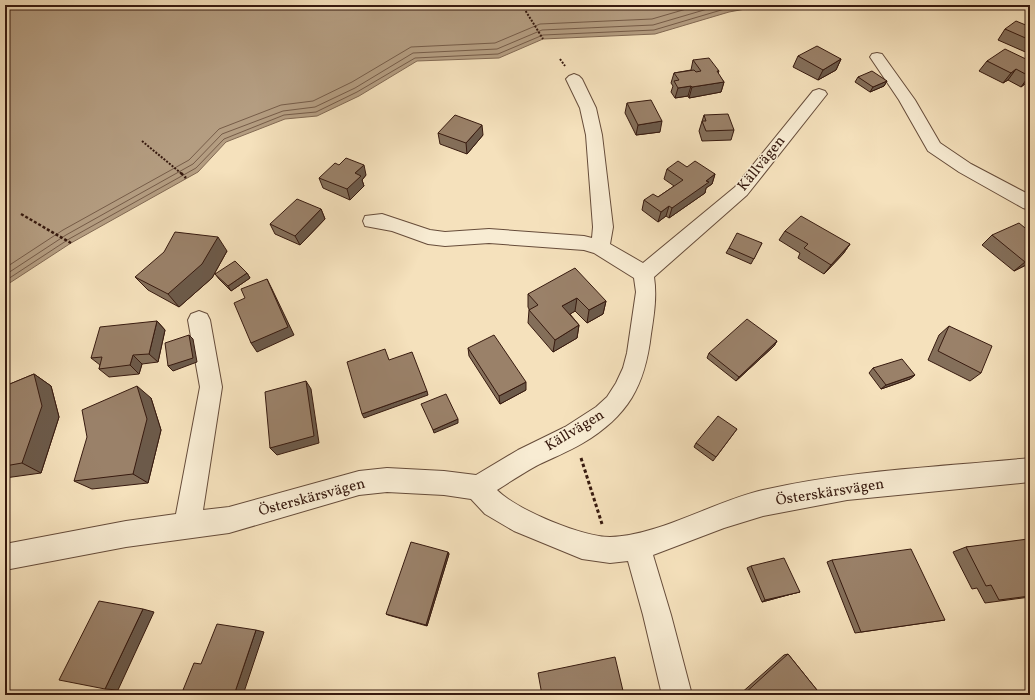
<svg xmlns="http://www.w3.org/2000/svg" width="1035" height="700" viewBox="0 0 1035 700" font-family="Vollkorn,serif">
<rect width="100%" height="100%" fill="#f5e1bc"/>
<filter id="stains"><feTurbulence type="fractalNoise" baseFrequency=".005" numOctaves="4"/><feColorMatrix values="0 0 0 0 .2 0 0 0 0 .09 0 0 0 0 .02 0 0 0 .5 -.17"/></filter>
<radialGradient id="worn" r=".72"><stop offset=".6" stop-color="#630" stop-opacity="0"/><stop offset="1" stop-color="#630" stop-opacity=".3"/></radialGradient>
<path fill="#b49d81" stroke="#826953" d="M5,5h762l-38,7 -74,22 -112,5 -44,19 -82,3 -58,35 -42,20 -32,3 -59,23 -28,30 -127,71 -66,43z"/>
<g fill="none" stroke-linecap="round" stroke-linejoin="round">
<path stroke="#765c48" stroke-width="1" d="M5,268l58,-38 126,-70 30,-31 62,-24 32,-4 39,-19 59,-35 84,-4 45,-19 112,-5 48,-14
M5,275l61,-40 127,-71 29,-30 61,-23 32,-4 40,-19 58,-35 84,-4 45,-19 111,-5 68,-20
M5,281l64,-42 127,-71 28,-29 60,-24 32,-3 41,-20 58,-34 83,-4 45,-19 111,-5 74,-22 17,-3"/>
<g stroke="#664c3a" stroke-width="2">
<path id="minor" d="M877,53l5,1 33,46 25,43 31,21 59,31v15l-7,-2 -64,-36 -31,-21 -29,-51 -29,-43 2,-3z
M574,74l5,2 3,3 14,29 6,27 11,92 -3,17 33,19 92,-76 78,-96 6,-2 6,2 2,3 -80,101 -93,82c3,19 0,38 -3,57 -6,52 -23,82 -68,109 -15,9 -31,15 -47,23 -13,7 -26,16 -39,24 20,20 85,47 113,47 48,-1 105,-36 153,-47 87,-20 178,-23 267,-32v24l-183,18 -84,16 -39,12 -71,27 18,60 21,80h-30l-19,-80 -15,-54 -18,2 -28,-4 -68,-28 -29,-17 -14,-15 -27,-4 -57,-3 -28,3 -130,38 -103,14 -121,23v-26l121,-23 50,-7 24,-127 -12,-67 3,-6 8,-3 8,3 3,6 12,67 -19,123 26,-3 130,-36 28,-3 57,3 32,4 42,-25 47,-23 31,-20 11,-10 9,-14 7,-15 4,-15 9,-61 -2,-14 -40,-25 -10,-3 -95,-7 -44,3 -17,-2 -36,-13 -27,-5 -2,-5 2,-5 17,-2 48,16 15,2 44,-3 95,7 8,2 1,-11 -7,-92 -6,-27 -14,-29 3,-3z"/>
</g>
<path stroke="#371a0f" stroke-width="2" stroke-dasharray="2 1.5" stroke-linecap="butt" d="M522,5l21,34
M560,59l5,7
M142,141l40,33"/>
<path stroke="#371a0f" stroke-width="2.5" stroke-dasharray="3 2" stroke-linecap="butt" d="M181,173l5,5
M21,214l50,29"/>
<path stroke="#371a0f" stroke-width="3" stroke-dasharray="3.5 2.5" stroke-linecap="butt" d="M581,458l21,66"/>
<use href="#minor" fill="#f8ecd3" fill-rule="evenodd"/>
</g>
<path fill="#846f5a" stroke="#371a0f" d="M1028,26h2v28l-32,-14 7,-11z
M798,56l43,3 -5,11 -18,10 -25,-13z
M693,60l26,11 -1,3 6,8 -3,10 -32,6 -1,-2 -13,2 -4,-6 2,-6 -2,-3 3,-10 17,-3z
M987,61h43v19l-9,7 -13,-7 -5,3 -24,-12z
M858,77l29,4 -3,5 -14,6 -15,-10z
M627,103l33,29 -24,3 -11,-22z
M704,115l30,15 -3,10 -29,1 -3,-10z
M438,133l45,2 -16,19 -27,-10z
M687,167l28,7 -3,10 -6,4 -1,5 -36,25 -3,-2 -8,6 -16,-12 2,-10 14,-3 16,-11 -10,-7 3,-10z
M366,175l-4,5 2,6 -14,14 -27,-12 -4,-10z
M321,209l4,10 -25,26 -25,-11 -5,-10z
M785,231l65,13 -7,10 -19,20 -26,-16 2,-5 -21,-13z
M992,235l38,28 -16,8 -32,-26z
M762,243l-11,21 -25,-11 3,-5z
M227,251l-15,27 -33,29 -31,-17 -13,-13z
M247,273l3,5 -19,13 -12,-12 -4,-5z
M528,294l78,7 -3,13 -16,9 -12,-12 -5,3 9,11 -2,13 -24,14 -25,-29 1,-13v-1l-1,-2z
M157,321l8,9 -7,32 -16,2 -3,10 -30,3 -10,-8 1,-4 -9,-7z
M949,326l32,47 -11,8 -42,-21 11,-25z
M777,341l-3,5 -38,35 -29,-23 2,-5z
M468,348l58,42 -26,14 -31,-48z
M873,368l42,7 -5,4 -29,10 -12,-16z
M34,374l17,12 8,31 -18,56 -36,5v-92z
M151,398l10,32 -13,53 -56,6 -18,-8z
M737,429l-24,32 -19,-14 2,-4z
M1030,543v54l-45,6 -8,-15 -5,1 -19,-37 13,-5z
M448,552l1,2 -22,72 -39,-11 -2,-1z
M832,560l113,60 -90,13 -28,-71z
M751,566l44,27 -33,9 -15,-34z
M788,654l33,41h-82l45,-40z"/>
<path fill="#6c5a4a" stroke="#371a0f" d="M841,59l-5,11 -18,10 5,-10z
M1016,69l-8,11 -5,3 8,-10z
M1029,76h1v4l-9,7z
M887,81l-3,5 -14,6 3,-5z
M724,82l-3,10 -32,6 3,-11z
M691,86l-3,10 -13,2 3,-10z
M662,121l-2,11 -24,3 2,-10z
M482,125l1,10 -16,19 -1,-11z
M364,165l2,10 -4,5 2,6 -14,14 -3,-11 8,-16z
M715,174l-3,10 -6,4 -1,5 -36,25 3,-10 34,-27z
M669,206l-3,10 -8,6 3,-10z
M321,209l4,10 -25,26 -5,-9z
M218,237l9,14 -15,27 -33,29 -11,-13z
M850,244l-7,10 -19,20 7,-9z
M1030,259v4l-16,8 11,-9z
M247,273l3,5 -19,13 -3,-5z
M267,279l5,10 22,46 -37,17 -6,-9z
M577,298l-2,13 -14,9 1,-14z
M606,301l-3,13 -16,9 2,-13z
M157,321l8,9 -7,32 -9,-8z
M579,325l-2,13 -24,14 2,-12z
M189,335l4,4 4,23 -24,9 -5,-5z
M777,341l-3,5 -38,35 3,-4z
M133,355l9,9 -3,10 -9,-9z
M34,374l17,12 8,31 -18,56 -19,-10z
M915,375l-5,4 -29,10 5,-4z
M306,381l5,8 8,54 -42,12 -7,-7z
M526,382v8l-26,14 -1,-8z
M137,386l14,12 10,32 -13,53 -15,-9z
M427,391l1,4 -64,23 -2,-4z
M458,419v4l-24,10 -1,-3z
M448,552l1,2 -22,72 -1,-1z
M800,592l-5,1 -33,9 3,-2z
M143,609l11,3 -36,78 -13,-1z
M256,630l8,2 -21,63h-9z"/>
<path fill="#9a8169" stroke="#371a0f" d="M1016,21l12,5h2v14l-25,-11z
M817,46l24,13 -18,11 -25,-14z
M1005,49l25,12v15h-1l-13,-7 -5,4 -24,-12z
M709,58l10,13h-2l7,11 -32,5 -1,-1 -13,2 -4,-7 5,-1 -5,-7 20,-3 2,2 5,-1 -8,-11z
M872,71l15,10 -14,6 -15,-10z
M651,100l11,21 -24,4 -11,-22z
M728,114l6,16 -28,1 -4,-10h4l-2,-6z
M455,115l27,10 -16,18 -28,-10z
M346,158l18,7 -9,8 6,3 -14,13 -28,-11 16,-15 4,2z
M678,161l9,6 8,-6 20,13 -9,7 3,1 -37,26 -3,-2 -8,6 -17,-12 9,-6 5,3 25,-17 -16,-11z
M297,199l24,10 -26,27 -25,-12z
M801,216l49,28 -19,21 -27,-17 4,-4 -23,-13z
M1019,223l11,9v27l-5,3 -33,-27z
M175,232l43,5 -16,27 -34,30 -33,-17 29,-25z
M737,233l25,10 -8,16 -25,-11z
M235,261l12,12 -19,13 -13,-12z
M575,268l31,33 -17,9 -12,-12 -15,8 17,19 -24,15 -26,-30 9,-5 -10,-11z
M267,279l21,48 -37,16 -17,-40 11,-5 -4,-9z
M747,319l30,22 -38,36 -30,-24z
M157,321l-8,33 -16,1 -3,10 -31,4 3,-12 -11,1 9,-31z
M949,326l43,20 -11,27 -43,-22z
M189,335l4,23 -25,8 -3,-23z
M494,335l32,47 -27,14 -31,-48z
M385,349l4,11 23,-8 15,39 -65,23 -15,-52z
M902,359l13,16 -29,10 -13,-17z
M34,374l8,32 -20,57 -17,3v-80z
M306,381l8,55 -44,12 -5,-56z
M137,386l10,33 -14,55 -59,7 13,-44 -5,-27z
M446,394l12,25 -25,11 -12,-26z
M718,416l19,13 -21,28 -20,-14z
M1028,539l2,4v53l-31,4 -8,-15 -5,1 -20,-39z
M411,542l37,10 -22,73 -40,-11z
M911,549l34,71 -84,12 -29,-72z
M784,558l16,34 -35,8 -14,-34z
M99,601l44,8 -38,80 -46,-9z
M217,624l39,6 -22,65h-44l1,-3 -8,-2 11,-27 7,1z
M788,654l33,41h-78z
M615,657l9,38h-82l-4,-22z"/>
<g text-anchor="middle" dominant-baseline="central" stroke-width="3" stroke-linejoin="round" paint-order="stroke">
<g font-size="15" fill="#371a0f" stroke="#f8ecd3">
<text transform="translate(762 164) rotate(-51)">Källvägen</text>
<text transform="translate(575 431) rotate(-31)">Källvägen</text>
<text transform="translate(830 493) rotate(-9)">Österskärsvägen</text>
<text transform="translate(312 498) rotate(-15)">Österskärsvägen</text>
</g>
</g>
<rect width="1035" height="700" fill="none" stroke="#f5e1bc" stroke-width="20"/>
<rect x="6" y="6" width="1023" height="688" fill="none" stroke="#371a0f" stroke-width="2"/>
<rect x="10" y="10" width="1015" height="680" fill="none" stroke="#371a0f"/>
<rect width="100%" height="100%" filter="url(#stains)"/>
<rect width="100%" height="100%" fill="url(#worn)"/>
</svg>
